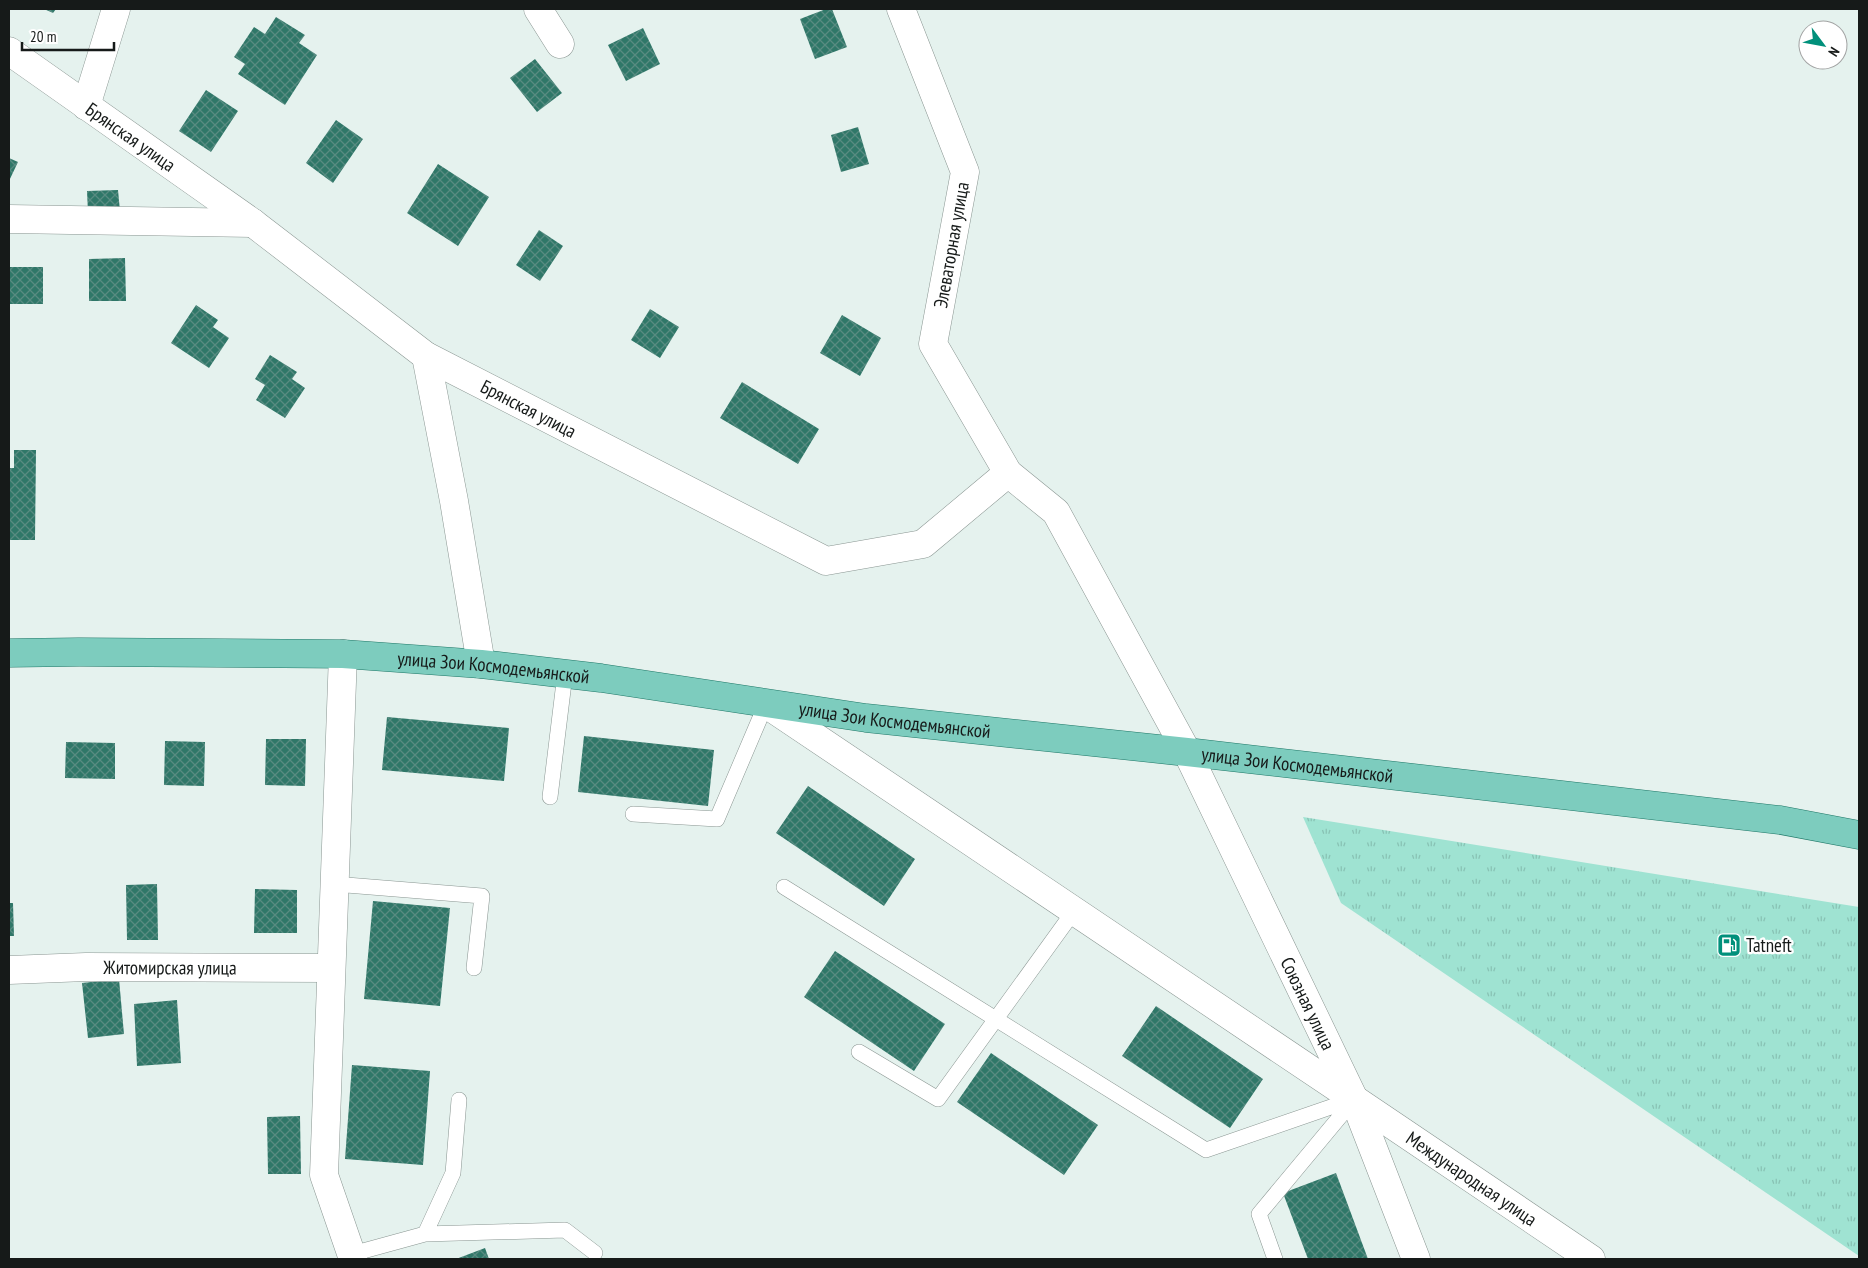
<svg xmlns="http://www.w3.org/2000/svg" width="1868" height="1268" viewBox="0 0 1868 1268" font-family="'PT Sans Narrow',sans-serif">
<defs>
<pattern id="grass-tufts" width="24" height="20" patternUnits="userSpaceOnUse" patternTransform="scale(1.25)"><rect width="24" height="20" fill="#9fe3d2"/><path d="M3 7l-1-3M5 7V3M7 7l1-3M15 17l-1-3M17 17v-4M19 17l1-3" fill="none" stroke="#88c2b4"/></pattern>
<pattern id="building-cross-hatch" width="8" height="8" patternUnits="userSpaceOnUse" patternTransform="scale(1.25)"><rect width="8" height="8" fill="#2f7768"/><path d="M0 0l8 8M0 8l8-8" fill="none" stroke="#588b81"/></pattern>
</defs>
<rect width="100%" height="100%" fill="#e5f2ee"/>
<path fill="url(#grass-tufts)" d="M1303,817l556,90v349l-518,-353z"/>
<path fill="url(#building-cross-hatch)" d="M44,9h12l-3,4z
M826,9h6l15,38 -32,12 -15,-40z
M276,17l29,18 -6,8 18,12 -32,50 -47,-31 7,-10 -11,-7 20,-30 11,7z
M643,28l17,36 -34,17 -18,-36z
M535,59l27,34 -25,19 -27,-34z
M206,90l32,21 -27,41 -32,-21z
M336,120l27,19 -30,44 -27,-20z
M858,127l11,37 -28,8 -10,-37z
M9,158l9,4 -9,19z
M438,164l51,33 -31,49 -51,-33z
M118,190l2,21 -32,2 -1,-22z
M539,230l24,16 -23,35 -24,-16z
M125,258l1,43h-37v-42z
M9,267h34v37h-34z
M196,305l22,15 -5,7 16,11 -20,30 -38,-25z
M650,309l29,18 -19,31 -29,-18z
M842,315l39,23 -21,38 -40,-23z
M270,355l27,17 -5,7 13,9 -20,30 -29,-18 9,-15 -10,-6z
M742,382l77,47 -21,35 -78,-46z
M14,450h22l-1,90h-26v-72h5z
M387,717l122,11 -5,53 -122,-11z
M584,736l130,14 -6,56 -130,-14z
M266,739h40l-1,47 -40,-1z
M165,741l40,1 -1,44 -40,-1z
M66,742l49,1v36l-50,-1z
M808,786l107,73 -31,47 -108,-73z
M157,884l1,56h-31l-1,-55z
M255,889l42,1v43h-43z
M373,901l77,7 -10,98 -76,-7z
M9,903h4l1,33h-5z
M835,951l110,73 -31,47 -110,-74z
M119,979l5,55 -36,4 -6,-55z
M177,1000l4,63 -44,3 -3,-62z
M1156,1006l107,73 -33,49 -108,-72z
M991,1053l107,72 -34,50 -107,-73z
M352,1065l78,6 -7,94 -78,-6z
M300,1116l1,58h-33l-1,-57z
M1336,1173l32,86h-60l-25,-66z
M485,1248l4,11h-33z"/>
<g fill="none" stroke-linecap="round" stroke-linejoin="round">
<g stroke="#8a9692" stroke-width="16">
<path id="service" d="M550,797l15,-123
M633,814l84,5 49,-115
M334,884l148,12 -8,72
M784,887l422,263 148,-51
M859,1052l79,47 136,-188
M425,1234l140,-4 30,23
M352,1254l73,-20 28,-61 6,-73
M1275,1259l-16,-45 94,-113"/>
</g>
<g stroke="#8a9692" stroke-width="29">
<g id="minor">
<path d="M538,9l22,35"/>
<path d="M901,9l64,163 -32,172 75,129 48,39 131,240"/>
<path id="s1" d="M9,51l244,172 173,133 400,205 97,-17 85,-71"/>
<path d="M86,106l30,-97"/>
<path d="M9,219l244,4"/>
<path d="M426,356l28,145 27,163"/>
<path d="M343,654l-19,521 29,84"/>
<path id="s2" d="M9,970l77,-3 244,1"/>
<path id="s3" d="M1354,1099l237,160"/>
</g>
</g>
<g stroke="#8a9692" stroke-width="29">
<g id="tertiary">
<path d="M766,704l588,395"/>
<path id="s4" d="M1187,752l167,347 62,160"/>
</g>
</g>
<g stroke="#207868" stroke-width="29">
<g id="primary">
<path id="s5" d="M9,653l70,-1 264,2 138,10 120,14 265,40 321,34 593,68 79,15"/>
</g>
</g>
<use href="#service" stroke="#fff" stroke-width="15"/>
<use href="#minor" stroke="#fff" stroke-width="28"/>
<use href="#tertiary" stroke="#fff" stroke-width="28"/>
<use href="#primary" stroke="#7dccbe" stroke-width="28"/>
</g>
<defs>
<g id="fuel-square" transform="scale(1.25)"><rect x="-9" y="-9" width="18" height="18" rx="4" fill="#01907b" stroke="#fff"/><path d="M-5.5-6h7V0h2V4h1.3V-2.5L3-4.5l.8-.8L6-3V5H2.5V1h-1V6h-7ZM-4.2-4.7v3.2H.2V-4.7Z" fill="#fff"/></g>
</defs>
<g fill-rule="evenodd">
<use href="#fuel-square" x="1729" y="945"/>
</g>
<g text-anchor="middle" dominant-baseline="central" stroke-width="4.5" stroke-linejoin="round" paint-order="stroke">
<g font-size="19" fill="#161a19" stroke="#fff">
<text stroke="none"><textPath href="#s1" startOffset="149">Брянская улица</textPath></text>
<text transform="translate(951 245) rotate(-80)">Элеваторная улица</text>
<text stroke="none"><textPath href="#s1" startOffset="632">Брянская улица</textPath></text>
<text stroke="none"><textPath href="#s5" startOffset="485">улица Зои Космодемьянской</textPath></text>
<text stroke="none"><textPath href="#s5" startOffset="890">улица Зои Космодемьянской</textPath></text>
<text stroke="none"><textPath href="#s5" startOffset="1295">улица Зои Космодемьянской</textPath></text>
<text stroke="none"><textPath href="#s2" startOffset="161">Житомирская улица</textPath></text>
<text stroke="none"><textPath href="#s4" startOffset="279">Союзная улица</textPath></text>
<text stroke="none"><textPath href="#s3" startOffset="142">Международная улица</textPath></text>
</g>
<g font-size="19" fill="#161a19" stroke="#fff" text-anchor="start">
<text x="1746" y="945">Tatneft</text>
</g>
</g>
<rect width="1868" height="1268" fill="none" stroke="#161a19" stroke-width="20"/>
<g transform="translate(1823 45) rotate(122)"><circle r="24" fill="#ffffff" stroke="#a2a3a3"/>
<path d="M0-4L9 19L0 12L-9 19Z" fill="#01907b"/>
<text y="-8" font-size="14" font-weight="bold" text-anchor="middle" fill="#161a19">N</text>
</g>
<path d="M22 42v8h92v-8" fill="none" stroke="#161a19" stroke-width="2.5"/>
<text x="30" y="42" font-size="15" fill="#161a19" stroke="#ffffff" stroke-width="4" paint-order="stroke">20 m</text>
</svg>
